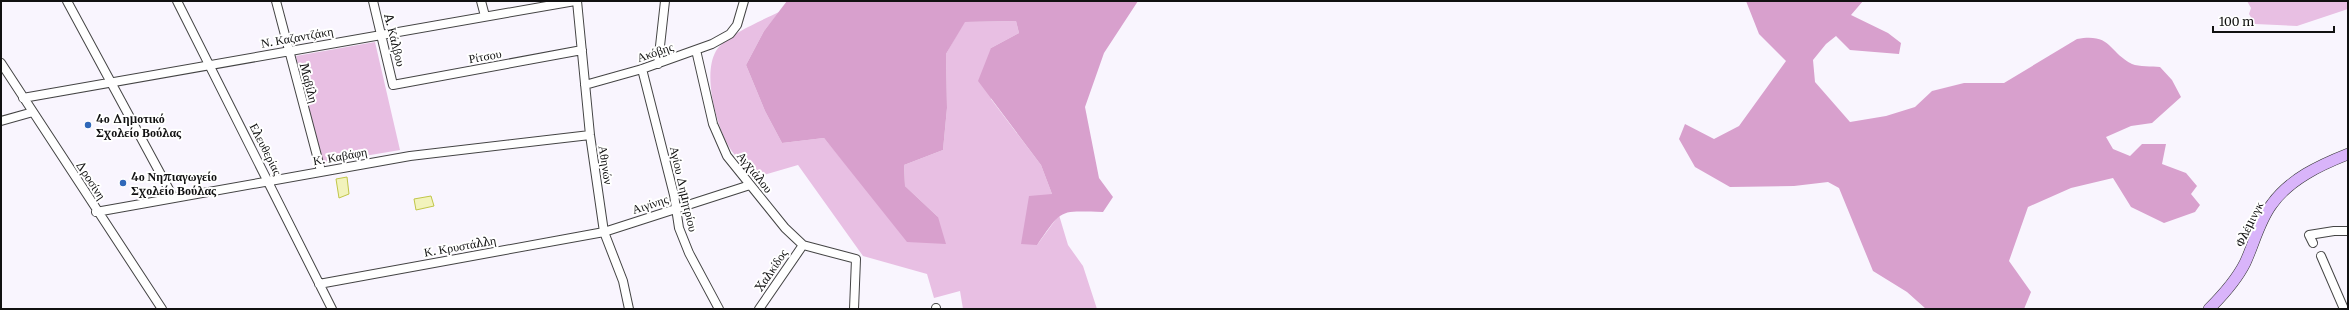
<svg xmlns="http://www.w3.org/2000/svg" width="2349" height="310" viewBox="0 0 2349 310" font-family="Merriweather,serif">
<rect width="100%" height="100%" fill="#f9f5fe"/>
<path fill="#e8bfe3" d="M2247,1h101v8l-51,17 -42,-2 -6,-10 2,-6z
M779,12l-15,19 -18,34 19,46 17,32 42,-5 33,40 81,39 -33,-31 -1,-21 39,-15 4,-42 -1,-54 18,-32 52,-1 3,12 -28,15v51l50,66 11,29 -15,51 22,-30 9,30 15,21 14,43h-134l-3,-18 -26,7 -7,-24 -64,-18 -65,-91 -41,12c-10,-10 -22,-19 -29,-32 -12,-21 -27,-75 -10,-97 11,-14 45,-28 61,-36z
M375,42l25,108 -77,13 -27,-107z"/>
<path fill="#d8a0cd" d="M787,1h351l-34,52 -19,54 14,71 14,19 -10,15c-45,-1 -40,-4 -66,33l-16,-1 8,-48 23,-2 -11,-29 -63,-84 13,-33 28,-15 -3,-12 -51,1 -19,32 1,54 -4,42 -39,15 1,21 33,31 8,27 -39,-2 -83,-104 -42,5 -17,-32 -19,-46 18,-34z
M1746,1h117l-12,14 37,18 13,10 -2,11 -49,-4 -14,-14 -10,8 -13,16 2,22 35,40 36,-6 29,-9 17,-16 32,-8h40l73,-44c35,-6 31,13 55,25 7,3 20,2 28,3l12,13 9,17 -29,26 -21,3 -25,11 7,12 17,7 12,-12h24l-4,20 24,9 11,13 -6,8 9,11 -5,7 -31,11 -33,-16 -18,-29 -42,10 -43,19 -19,54 22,31 -7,17h-98l-19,-17 -34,-21 -34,-83 -11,-6 -34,4 -64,1 -35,-20 -16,-28 6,-15 29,15 25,-13 47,-65 -27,-27z"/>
<path fill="#f2f3bc" stroke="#c1c648" d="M347,177l2,17 -10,4 -3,-19z
M431,196l3,10 -18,4 -2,-11z"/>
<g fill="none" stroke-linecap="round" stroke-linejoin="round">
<g stroke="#444" stroke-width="10">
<path id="street" d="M67,1l106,196
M177,1l155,308
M276,1l45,170
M373,1l20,84 189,-35
M481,1l4,15
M577,1l13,134 14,97 19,49 6,28
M696,50l17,74 14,32 58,72 18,17 53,14 -2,50
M1,63l161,246
M658,64l7,-63
M642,69l32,126 5,33 10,25 30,56
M585,85l57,-16 70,-25 18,-10 7,-9 7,-24
M23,98l552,-97
M1,121l32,-9
M96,212l314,-56 180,-21
M2313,243l-4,-8 25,-4h14
M2321,256l23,53
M319,284l285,-52 146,-47
M936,308v1
M759,309l44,-64"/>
</g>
<g stroke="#333" stroke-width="12">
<path id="secondary" d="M2209,309c14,-14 27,-28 36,-46 9,-19 14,-42 27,-59 18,-25 48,-39 76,-50"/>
</g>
<use href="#street" stroke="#fff" stroke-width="8"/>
<use href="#secondary" stroke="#d9b4fa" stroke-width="11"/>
</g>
<g fill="#3068b9" stroke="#fff" stroke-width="1.5">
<circle cx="88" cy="125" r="4"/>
<circle cx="123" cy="183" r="4"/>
</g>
<g text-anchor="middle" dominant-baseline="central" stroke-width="4" stroke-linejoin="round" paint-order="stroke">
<g font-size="12" fill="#111" stroke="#fff">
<text transform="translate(297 37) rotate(-10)">Ν. Καζαντζάκη</text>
<text transform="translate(395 40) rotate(76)">A. Κάλβου</text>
<text transform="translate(655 52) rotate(-19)">Ακόβης</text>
<text transform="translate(485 56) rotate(-10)">Ρίτσου</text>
<text transform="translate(309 83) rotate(75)">Μαβίλη</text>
<text transform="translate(266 149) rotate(63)">Ελευθερίας</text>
<text transform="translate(340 156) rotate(-10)">Κ. Καβάφη</text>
<text transform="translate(606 165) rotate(81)">Αθηνών</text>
<text transform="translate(755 172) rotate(51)">Αγχιάλου</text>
<text transform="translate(91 180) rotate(57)">Δροσίνη</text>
<text transform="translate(684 189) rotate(77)">Αγίου Δημητρίου</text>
<text transform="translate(650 204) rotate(-18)">Αιγίνης</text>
<text transform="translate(2249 224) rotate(-64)">Φλέμινγκ</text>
<text transform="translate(460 246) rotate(-10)">Κ. Κρυστάλλη</text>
<text transform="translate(771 270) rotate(-56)">Χαλκίδος</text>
</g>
<g font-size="12" font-weight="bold" fill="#111" stroke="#fff" text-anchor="start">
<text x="96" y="118">4ο Δημοτικό<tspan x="96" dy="14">Σχολείο Βούλας</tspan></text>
<text x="131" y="176">4ο Νηπιαγωγείο<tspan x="131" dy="14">Σχολείο Βούλας</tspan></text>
</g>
</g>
<rect width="2349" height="310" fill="none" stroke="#111111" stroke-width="4"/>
<path d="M2213 26v6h121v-6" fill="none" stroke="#111111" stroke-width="2"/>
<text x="2219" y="26" font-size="12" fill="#111111" stroke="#ffffff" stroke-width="3" paint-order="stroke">100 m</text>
</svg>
